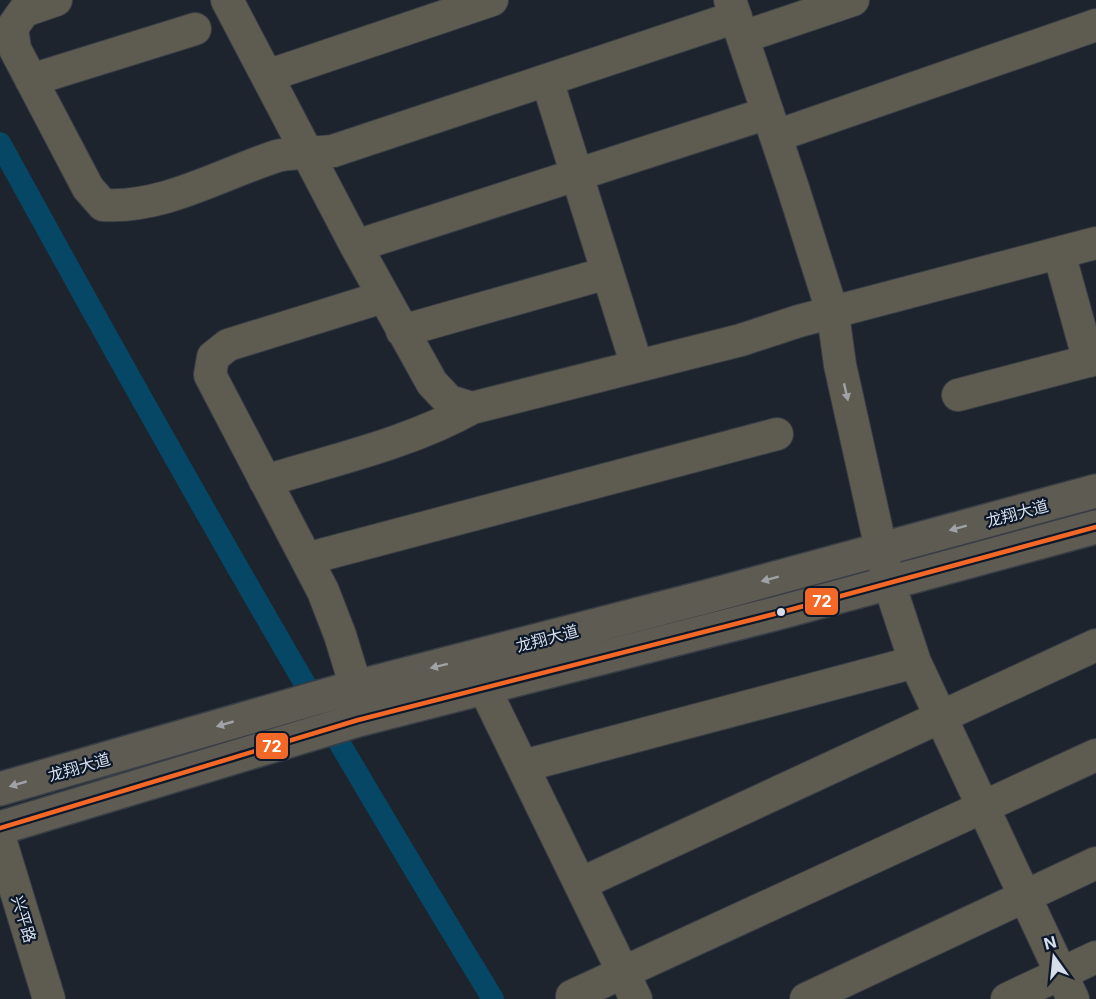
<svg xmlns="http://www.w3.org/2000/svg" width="1096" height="999" viewBox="0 0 1096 999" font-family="Inter,'Noto Sans SC',sans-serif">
<rect width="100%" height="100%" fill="#1d242d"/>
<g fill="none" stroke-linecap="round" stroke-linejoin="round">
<path stroke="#064765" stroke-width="22" d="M0,143c158,289 321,575 493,856"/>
<g stroke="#393e46" stroke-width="34">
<path id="minor" d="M56,0l-32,11 -12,17 3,21 73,139 15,17c60,4 118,-31 174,-49 14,-4 40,-3 56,-5l403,-134
M227,0l129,246 76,137 17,18 23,7 269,-68 58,-19 297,-78
M730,0l63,188 40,126 7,51 41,184 8,34 26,79 158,337
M743,37l110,-37
M267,76l225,-76
M31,80l164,-51
M547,80l90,286
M776,136l320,-111
M356,246l412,-133
M1059,253l30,108
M402,331l205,-58
M958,395l138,-36
M265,481c68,-21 145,-38 207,-73
M306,559l471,-125
M473,665l163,334
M356,687l-16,-52 -17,-44 -113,-216 3,-18 15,-12 155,-48
M523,766l392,-104
M0,839l49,160
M580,884l516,-239
M572,996l524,-241
M806,999l290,-136
M1007,999l89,-42"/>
</g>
<g stroke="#393e46" stroke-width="36">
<path id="major" d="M0,789l337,-97 372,-96 387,-105
M0,828l358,-108 420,-107 318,-86"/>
</g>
<use href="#minor" stroke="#5e5b50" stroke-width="32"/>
<use href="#major" stroke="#5e5b52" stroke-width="33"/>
<g stroke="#0d192a" stroke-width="9">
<path id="bus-1" d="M0,828l358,-108 420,-107 318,-86"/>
</g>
<use href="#bus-1" stroke="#f36827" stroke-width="4.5"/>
</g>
<defs><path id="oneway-solid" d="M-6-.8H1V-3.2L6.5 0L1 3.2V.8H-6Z" transform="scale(1.5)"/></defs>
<use fill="#a0a3a5" href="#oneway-solid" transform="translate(846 392) rotate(77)"/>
<g fill="#a0a3a6">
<use href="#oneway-solid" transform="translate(958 528) rotate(165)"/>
<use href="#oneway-solid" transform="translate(770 579) rotate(165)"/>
<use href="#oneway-solid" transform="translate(439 666) rotate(166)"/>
<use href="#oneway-solid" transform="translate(225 724) rotate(164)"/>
<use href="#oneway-solid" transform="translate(18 784) rotate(164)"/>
</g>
<circle fill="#d6deea" stroke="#0d192a" stroke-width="2" cx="781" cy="612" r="5"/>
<g text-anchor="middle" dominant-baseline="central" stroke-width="4.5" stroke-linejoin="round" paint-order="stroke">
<g font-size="16" fill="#d6deea" stroke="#0d192a">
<text transform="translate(1017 513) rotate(-15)">龙翔大道</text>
<text transform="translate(547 638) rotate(-15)">龙翔大道</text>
<text transform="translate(79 767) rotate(-16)">龙翔大道</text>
<text transform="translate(24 919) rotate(73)">兴平路</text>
</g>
</g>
<g stroke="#0d192a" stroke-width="2">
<rect x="804" y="587" width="35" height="29" rx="6" fill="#f36827"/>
<rect x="255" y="732" width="34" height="28" rx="6" fill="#f36827"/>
</g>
<g font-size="16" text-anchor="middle" font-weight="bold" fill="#fff">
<text x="822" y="607">72</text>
<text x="272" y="752">72</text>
</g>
<g transform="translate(1054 957) rotate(345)" stroke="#0d192a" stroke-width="4.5" paint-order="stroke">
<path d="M0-4.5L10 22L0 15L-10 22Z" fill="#d6deea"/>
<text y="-9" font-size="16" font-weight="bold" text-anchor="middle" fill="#d6deea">N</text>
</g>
</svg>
